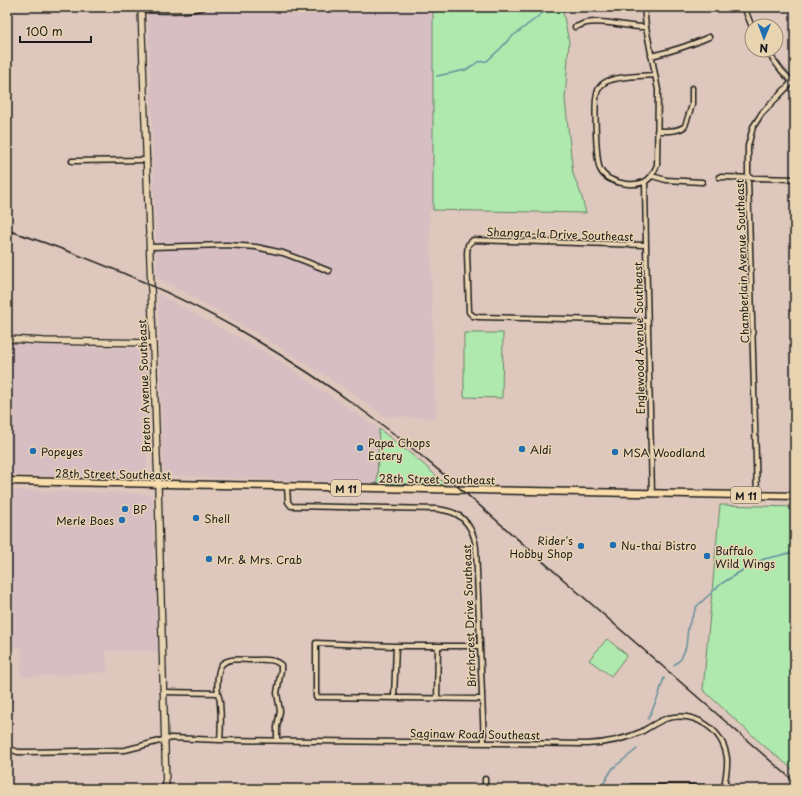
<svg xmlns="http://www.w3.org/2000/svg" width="802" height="796" viewBox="0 0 802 796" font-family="'Playpen Sans',sans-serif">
<rect width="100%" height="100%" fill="#dec7bc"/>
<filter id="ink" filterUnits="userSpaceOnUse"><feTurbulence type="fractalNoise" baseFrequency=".025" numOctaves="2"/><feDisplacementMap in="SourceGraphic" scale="8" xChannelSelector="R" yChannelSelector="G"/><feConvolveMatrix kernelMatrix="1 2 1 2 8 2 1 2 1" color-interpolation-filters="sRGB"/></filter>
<g filter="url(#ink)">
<path fill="#d7bec3" d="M148,7h285v203l-4,1 7,207 -54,-2 -26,-21 -91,-57 -108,-61z
M158,294l111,60 110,75 -2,54 -99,-3 -91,-4h-16l-4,-2 -3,-3 -1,-5z
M7,344l135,5 6,5 -1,124 -140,-3z
M7,490l141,4 4,4 6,153h-53l3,21 -87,5 1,-30 -15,-1z"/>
<path fill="#afe9ae" stroke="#668265" d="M433,7h129l7,35 -4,57 8,75 8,20 5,19 -153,-3z
M464,333h39l-1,65 -38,-1z
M379,429l42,33 25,23 -69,-2z
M720,505l75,2v264l-32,-26 -60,-55z
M607,639l20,16 -16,21 -22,-16z"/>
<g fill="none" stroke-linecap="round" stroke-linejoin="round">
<path stroke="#638f9d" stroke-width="1.5" d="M437,76l29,-6 12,-8 9,-1 14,-13 8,-9 35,-27 10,-5
M674,665l7,-6 5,-12 2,-20 9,-21 24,-22 25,-16 18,-9 31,-7
M648,719l10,-22 6,-19
M600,789l13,-21 24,-19"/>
<g stroke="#1c1c1c" stroke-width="7">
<path id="street" d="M644,7l2,20 12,63 -1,75c-3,7 -6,14 -13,17 -12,5 -38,1 -44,-13 -4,-9 -6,-67 -3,-76 1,-4 4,-8 7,-10 9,-7 39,-7 51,-8
M744,7l8,20
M141,10c21,1 42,2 63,-3
M575,27c4,-1 7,-3 11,-4 21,-4 40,5 60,4
M766,50l15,20 14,15
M651,56c22,-5 38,-10 58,-19
M657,131c9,0 21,1 28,-5l7,-21v-17
M72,161l75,-1
M652,176l14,4 36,2
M719,177l76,2
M645,182l1,66 6,246
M645,245l-172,-5 -5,5 -1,8 2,59 4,4 6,1 168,4
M150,247l77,-2 29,2 27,6 24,9 22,9
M287,487l1,15 3,4 146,3c7,1 13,2 19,5 12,6 19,21 20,34l8,195
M757,495l-9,-317v-32l5,-19 9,-14 33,-34
M480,646h-86l-78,-3v54l166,2
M163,692l55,1
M394,698l2,-52
M437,699l1,-52
M220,740c1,-12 1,-25 0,-37 0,-3 -1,-6 -2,-9 -1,-7 -1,-24 4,-30 8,-7 20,-4 30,-4 9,0 22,-2 29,5v5l-4,23 3,18 -3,16v13
M7,748l11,4h10l97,-2 12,-3 34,-9 49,2 367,4c19,-1 36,-4 54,-12 9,-5 17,-11 27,-14 28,-7 55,12 59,40 1,10 -2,21 -3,31
M485,779v10
M627,789l5,-2h58l27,2"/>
</g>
<g stroke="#1c1c1c" stroke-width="8">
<path id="secondary" d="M141,7l17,478 8,304
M7,339l37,2 109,2"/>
</g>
<g stroke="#1c1c1c" stroke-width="9">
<path id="primary" d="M7,481l788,15"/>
</g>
<use href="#street" stroke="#e9d4b2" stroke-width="4"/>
<use href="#secondary" stroke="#e9d4b2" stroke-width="5.5"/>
<use href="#primary" stroke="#f9ddab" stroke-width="6"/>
<path stroke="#1c1c1c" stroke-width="1.5" d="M7,230c86,28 171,63 249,110 35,21 69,43 102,67 70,50 134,110 198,166 80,70 159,140 239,209"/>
</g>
</g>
<g fill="#1f6fb2" stroke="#e9d4b2" stroke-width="1.5">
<circle cx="360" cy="448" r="4"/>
<circle cx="522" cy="449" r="4"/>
<circle cx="33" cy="451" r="4"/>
<circle cx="615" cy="452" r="4"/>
<circle cx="125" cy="509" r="4"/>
<circle cx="196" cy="518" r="4"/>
<circle cx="122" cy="520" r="4"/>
<circle cx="613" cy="545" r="4"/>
<circle cx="581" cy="546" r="4"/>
<circle cx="707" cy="556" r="4"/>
<circle cx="209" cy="559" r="4"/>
</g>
<g text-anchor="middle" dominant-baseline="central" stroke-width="3" stroke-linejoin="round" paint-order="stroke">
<g fill="#e9d4b2" stroke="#5a5349" stroke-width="1">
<rect x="331" y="480" width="30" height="16" rx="3"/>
<rect x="731" y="487" width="30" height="16" rx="3"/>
</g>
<g font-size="10" font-weight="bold" fill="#1c1c1c">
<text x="346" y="488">M 11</text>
<text x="746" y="495">M 11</text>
</g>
<g font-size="11" fill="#1c1c1c" stroke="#e9d4b2">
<text transform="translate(560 234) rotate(2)">Shangra-la Drive Southeast</text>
<text transform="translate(742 261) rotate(-92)">Chamberlain Avenue Southeast</text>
<text transform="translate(639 338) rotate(-91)">Englewood Avenue Southeast</text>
<text transform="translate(144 386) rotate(-92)">Breton Avenue Southeast</text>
<text transform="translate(113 474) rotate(1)">28th Street Southeast</text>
<text transform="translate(437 479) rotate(1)">28th Street Southeast</text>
<text transform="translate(469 616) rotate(-92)">Birchcrest Drive Southeast</text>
<text transform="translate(475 734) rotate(1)">Saginaw Road Southeast</text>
</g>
<g font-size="11" fill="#1c1c1c" stroke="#e9d4b2" text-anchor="start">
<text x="368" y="442">Papa Chops<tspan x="368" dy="13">Eatery</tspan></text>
<text x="530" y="449">Aldi</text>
<text x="41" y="451">Popeyes</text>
<text x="623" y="452">MSA Woodland</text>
<text x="133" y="509">BP</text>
<text x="204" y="518">Shell</text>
<text x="114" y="520" text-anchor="end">Merle Boes</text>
<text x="573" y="540" text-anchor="end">Rider's<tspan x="573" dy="13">Hobby Shop</tspan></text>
<text x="621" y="545">Nu-thai Bistro</text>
<text x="715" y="550">Buffalo<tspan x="715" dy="13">Wild Wings</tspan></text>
<text x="217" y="559">Mr. &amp; Mrs. Crab</text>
</g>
</g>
<rect width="802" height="796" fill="none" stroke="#e9d4b2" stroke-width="24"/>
<rect x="12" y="12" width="778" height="772" fill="none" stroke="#1c1c1c" stroke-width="1.5" filter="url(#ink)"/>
<g transform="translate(764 38) rotate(181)"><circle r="19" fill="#e9d4b2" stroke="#978a76"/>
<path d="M0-3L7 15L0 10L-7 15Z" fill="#1f6fb2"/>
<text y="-6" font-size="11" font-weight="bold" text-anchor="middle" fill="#1c1c1c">N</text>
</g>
<path d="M20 36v6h71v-6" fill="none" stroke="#1c1c1c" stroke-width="2"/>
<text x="26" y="36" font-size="12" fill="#1c1c1c" stroke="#e9d4b2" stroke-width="3" paint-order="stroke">100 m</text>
</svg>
